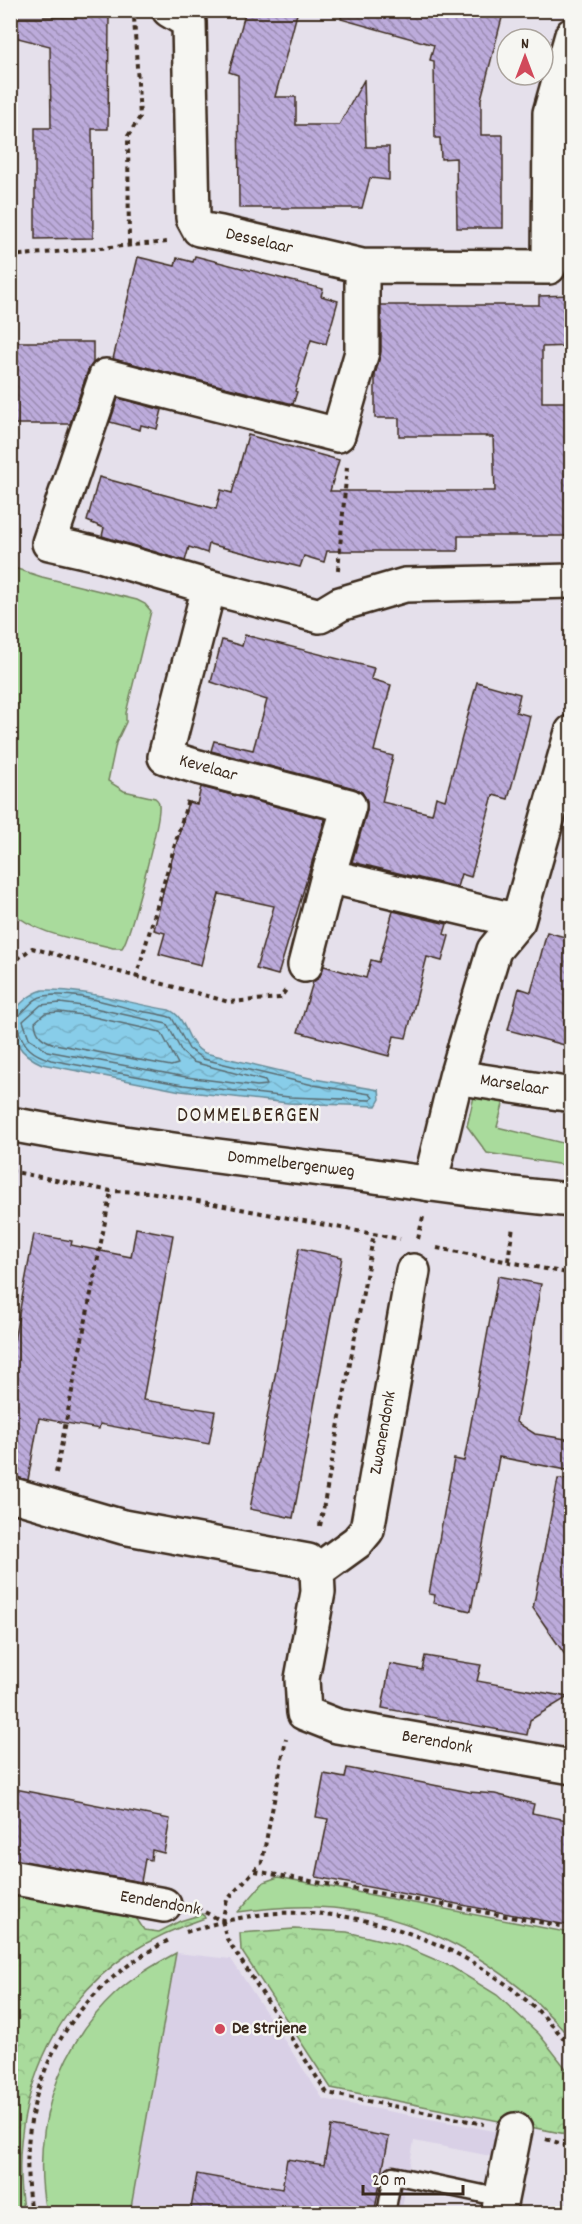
<svg xmlns="http://www.w3.org/2000/svg" width="582" height="2224" viewBox="0 0 582 2224" font-family="Dekko,sans-serif">
<defs>
<pattern id="park-crowns" width="20" height="18" patternUnits="userSpaceOnUse" patternTransform="scale(1.5)"><rect width="20" height="18" fill="#a9db9c"/><path d="M2 6a3 3 0 1 1 6 0M12 15a3 3 0 1 1 6 0" fill="none" stroke="#92bc86"/></pattern>
<pattern id="water-waves" width="16" height="10" patternUnits="userSpaceOnUse" patternTransform="scale(1.5)"><rect width="16" height="10" fill="#88cde9"/><path d="M0 5q4-4 8 0t8 0" fill="none" stroke="#76b0c7"/></pattern>
<pattern id="building-back-hatch" width="6" height="6" patternUnits="userSpaceOnUse" patternTransform="scale(1.5)"><rect width="6" height="6" fill="#bcabdb"/><path d="M-1 5l2 2M0 0l6 6M5-1l2 2" fill="none" stroke="#9a8bb1"/></pattern>
</defs>
<rect width="100%" height="100%" fill="#e5e0eb"/>
<filter id="ink" filterUnits="userSpaceOnUse"><feTurbulence type="fractalNoise" baseFrequency=".0167" numOctaves="2"/><feDisplacementMap in="SourceGraphic" scale="12" xChannelSelector="R" yChannelSelector="G"/><feConvolveMatrix kernelMatrix="1 2 1 2 8 2 1 2 1" color-interpolation-filters="sRGB"/></filter>
<g filter="url(#ink)">
<path fill="#d9d0e6" d="M176,1953l55,6 92,140 182,34 -4,25 -87,-17 -13,72 -271,1z"/>
<path fill="#a9db9c" stroke="#72825d" stroke-width="1.5" d="M11,567l31,10 95,23 8,4 6,7 -25,102v9l-10,21 -8,38 16,10 31,7c3,3 4,2 4,7 2,14 -29,133 -37,143h-9c-35,-9 -75,-12 -102,-37z
M476,1088l29,9 -8,30 74,18v21l-84,-13 -20,-27z
M278,1877l293,56v106c-62,-75 -156,-129 -256,-132 -26,-1 -51,2 -77,5l26,-30z
M176,1953l-46,260h-84c-15,-79 9,-163 69,-219 18,-17 39,-29 61,-41z"/>
<path fill="url(#park-crowns)" stroke="#72825d" stroke-width="1.5" d="M10,1891l123,22 11,17 15,2 21,-11 23,-7 2,4c-27,9 -52,20 -75,35 -84,55 -124,164 -106,261l-14,-1z
M294,1929l53,3 54,13 49,21 47,29 42,39 32,41v60l-240,-47 -90,-138 -1,-17z"/>
<path fill="url(#water-waves)" stroke="#698c98" stroke-width="1.5" d="M43,990c43,-1 84,13 126,20 19,7 16,35 36,43l109,26 65,11 1,9 -4,7 -88,-3 -107,-12 -139,-27c-24,-11 -29,-23 -30,-48 6,-12 18,-22 31,-26z"/>
<g fill="none" stroke-linecap="round" stroke-linejoin="round">
<path stroke="#5a6b6f" stroke-width="1.5" d="M60,1003l30,4 77,17 15,28 11,10 72,19 2,4 -10,1 -71,-9 -139,-26 -18,-13 -6,-17 18,-16z
M60,1012l29,4 72,16 17,32 -7,2 -116,-22c-13,-4 -19,-9 -20,-22l10,-9z
M10,1019c14,-2 20,-21 34,-23 31,-5 66,8 96,15 10,2 22,3 32,7l17,31 14,10 110,26 57,9 3,4 -3,2 -81,-3 -62,-7 -44,-5 -132,-25c-19,-6 -27,-13 -33,-31l-8,-3"/>
</g>
<path fill="url(#building-back-hatch)" stroke="#3b2a1e" stroke-width="1.5" d="M246,10h52l-23,87h21v28h43l25,-45 2,67h23v33l-19,-2 -8,30h-123l-1,-133 -9,-3z
M342,10h162l-23,89v36h22v93h-46l-1,-70 -15,1 -1,-21h-5l-1,-77 -4,-1 4,-15 -93,-26z
M10,17h99l-1,112h-16l1,109 -58,1v-111h16l-1,-82 -40,-10z
M195,256l128,33 -2,7 17,5 -12,43 -15,-4 -16,51 2,1 -4,12 -180,-45 25,-102 37,9 2,-8 16,4z
M572,295v51l-30,1v55h30v134h-114v15h-131l-3,11 -20,-6 -4,11 -91,-23 -2,9 -18,-6 -4,14 -83,-25 2,-8 -17,-7 12,-44 117,32 5,-19 11,3 16,-58 91,25 -9,31h165l-2,-54h-7l1,-1h-88v-18h-24v-43l6,-23v-47h158v-9z
M10,342h83v21l-5,7 -18,54h-60z
M118,398l44,12 -5,19 -16,-4 -1,5 -30,-8z
M245,635l129,33 -3,11 20,6 -17,66 19,5 -11,46 50,12 4,-17 9,3 32,-118 43,12 -4,18 14,4 -9,36 -13,47 -15,-4 -22,82 -10,-3 -4,13 -105,-25 15,-51v-10l-5,-9 -8,-4 -143,-37 3,-10 39,9 14,-50 -56,-18 11,-42 20,6z
M201,787l124,32 -47,156 -22,-6 18,-63 -55,-12 -18,71 -42,-11 6,-21 -11,-3 10,-42 24,-86 9,2z
M393,911l54,13 -3,10 5,2 -7,25 -15,-4 -21,81 -12,-2 -5,20 -91,-24 15,-50 6,-4 5,-12 42,12 5,-18 8,2z
M547,932l25,7v108l-64,-17 11,-42 12,4z
M136,1228l37,7 -30,165 72,11 -6,33 -109,-20 -1,5 -60,-11 -11,62 -18,-4v-114l24,-128 38,7 -1,4 60,12z
M299,1248l43,9 -49,261 -43,-9z
M498,1276l43,8 -25,138 19,12 37,6v31l-73,-14 -28,154 -38,-8 2,-8 -6,-1 25,-135 10,2z
M558,1479l14,1v185l-39,-57z
M425,1656l56,9 -4,16 91,16 -38,23 -3,15 -145,-27 8,-44 32,6z
M347,1768l122,24 26,2 39,10 -2,9 40,8v105l-256,-49 12,-58 -12,-2 8,-43 21,4z
M10,1788l160,31 -6,34 -12,-3 -1,10 -6,-1 -4,23 -131,-23z
M331,2126l58,11 -15,77h-184l7,-40 85,15 5,-30 37,6z"/>
<g fill="none" stroke-linecap="round" stroke-linejoin="round">
<g stroke="#3b2a1e" stroke-width="21">
<path id="lane" d="M386,2214l7,-39 109,23"/>
</g>
<g stroke="#3b2a1e" stroke-width="38">
<path id="street" d="M169,10l20,12 4,196 6,11 22,4 141,33 187,1 1,-154 22,-78
M362,266v86l-24,83 -232,-59 -57,167 44,10 116,34 111,29 20,-12 65,-19 167,-4
M209,587l-44,170 33,10 151,39 -21,70 -23,89
M328,876l190,45
M456,1077l116,18
M430,1184l26,-107 38,-127 24,-29 54,-189
M413,1271l-46,259 -10,12 -40,29 1,21 -16,87 2,34 33,13 235,41
M10,1494l113,33 185,34 9,10
M10,1877l154,28
M498,2214l17,-84"/>
</g>
<g stroke="#3b2a1e" stroke-width="38">
<path id="secondary" d="M10,1124c111,21 223,34 335,48 76,10 150,22 227,28"/>
</g>
<path stroke="#3b2a1e" stroke-width="4" stroke-dasharray="4.5 4.5" stroke-linecap="butt" d="M129,244l-1,-108 12,-19 -6,-100
M10,256l158,-14
M338,570l9,-103
M10,965l22,-17 197,54 51,-4 6,-8
M136,978l52,-178
M10,1171l101,20 39,1 250,47
M418,1239l5,-22
M437,1248l135,26
M508,1261l5,-35
M56,1473l55,-282
M320,1526l54,-293
M255,1871l317,57
M197,1908l25,13 5,-21 35,-38 24,-123
M222,1921l5,18 100,154 157,31
M186,1932c26,-8 52,-15 80,-18 111,-11 239,45 306,135
M546,2139l26,8
M31,2214c-18,-121 31,-219 140,-275"/>
<use href="#lane" stroke="#f6f6f2" stroke-width="16"/>
<use href="#street" stroke="#f6f6f2" stroke-width="33"/>
<use href="#secondary" stroke="#f6f6f2" stroke-width="33"/>
</g>
</g>
<circle fill="#d1495b" stroke="#f6f6f2" stroke-width="2" cx="220" cy="2029" r="6"/>
<g text-anchor="middle" dominant-baseline="central" stroke-width="5" stroke-linejoin="round" paint-order="stroke">
<g font-size="18" fill="#3b2a1e" stroke="#f6f6f2">
<text transform="translate(259 242) rotate(13)">Desselaar</text>
<text transform="translate(208 769) rotate(16)">Kevelaar</text>
<text transform="translate(514 1086) rotate(9)">Marselaar</text>
<text transform="translate(291 1165) rotate(7)">Dommelbergenweg</text>
<text transform="translate(384 1433) rotate(-80)">Zwanendonk</text>
<text transform="translate(437 1743) rotate(10)">Berendonk</text>
<text transform="translate(160 1904) rotate(10)">Eendendonk</text>
</g>
<g font-size="18" font-weight="bold" fill="#3b2a1e" stroke="#f6f6f2" text-anchor="start">
<text x="232" y="2029">De Strijene</text>
</g>
<g font-size="21" letter-spacing="1.5" fill="#3b2a1e" stroke="#f6f6f2">
<text x="249" y="1117">DOMMELBERGEN</text>
</g>
</g>
<rect width="582" height="2224" fill="none" stroke="#f6f6f2" stroke-width="36"/>
<rect x="18" y="18" width="546" height="2188" fill="none" stroke="#3b2a1e" stroke-width="2" filter="url(#ink)"/>
<g transform="translate(525 57)"><circle r="28" fill="#f6f6f2" stroke="#aba49d" stroke-width="1.5"/>
<path d="M0-4.5L10 22L0 15L-10 22Z" fill="#d1495b"/>
<text y="-9" font-size="16" font-weight="bold" text-anchor="middle" fill="#3b2a1e">N</text>
</g>
<path d="M363 2185v9h100v-9" fill="none" stroke="#3b2a1e" stroke-width="3"/>
<text x="372" y="2185" font-size="18" fill="#3b2a1e" stroke="#f6f6f2" stroke-width="4.5" paint-order="stroke">20 m</text>
</svg>
